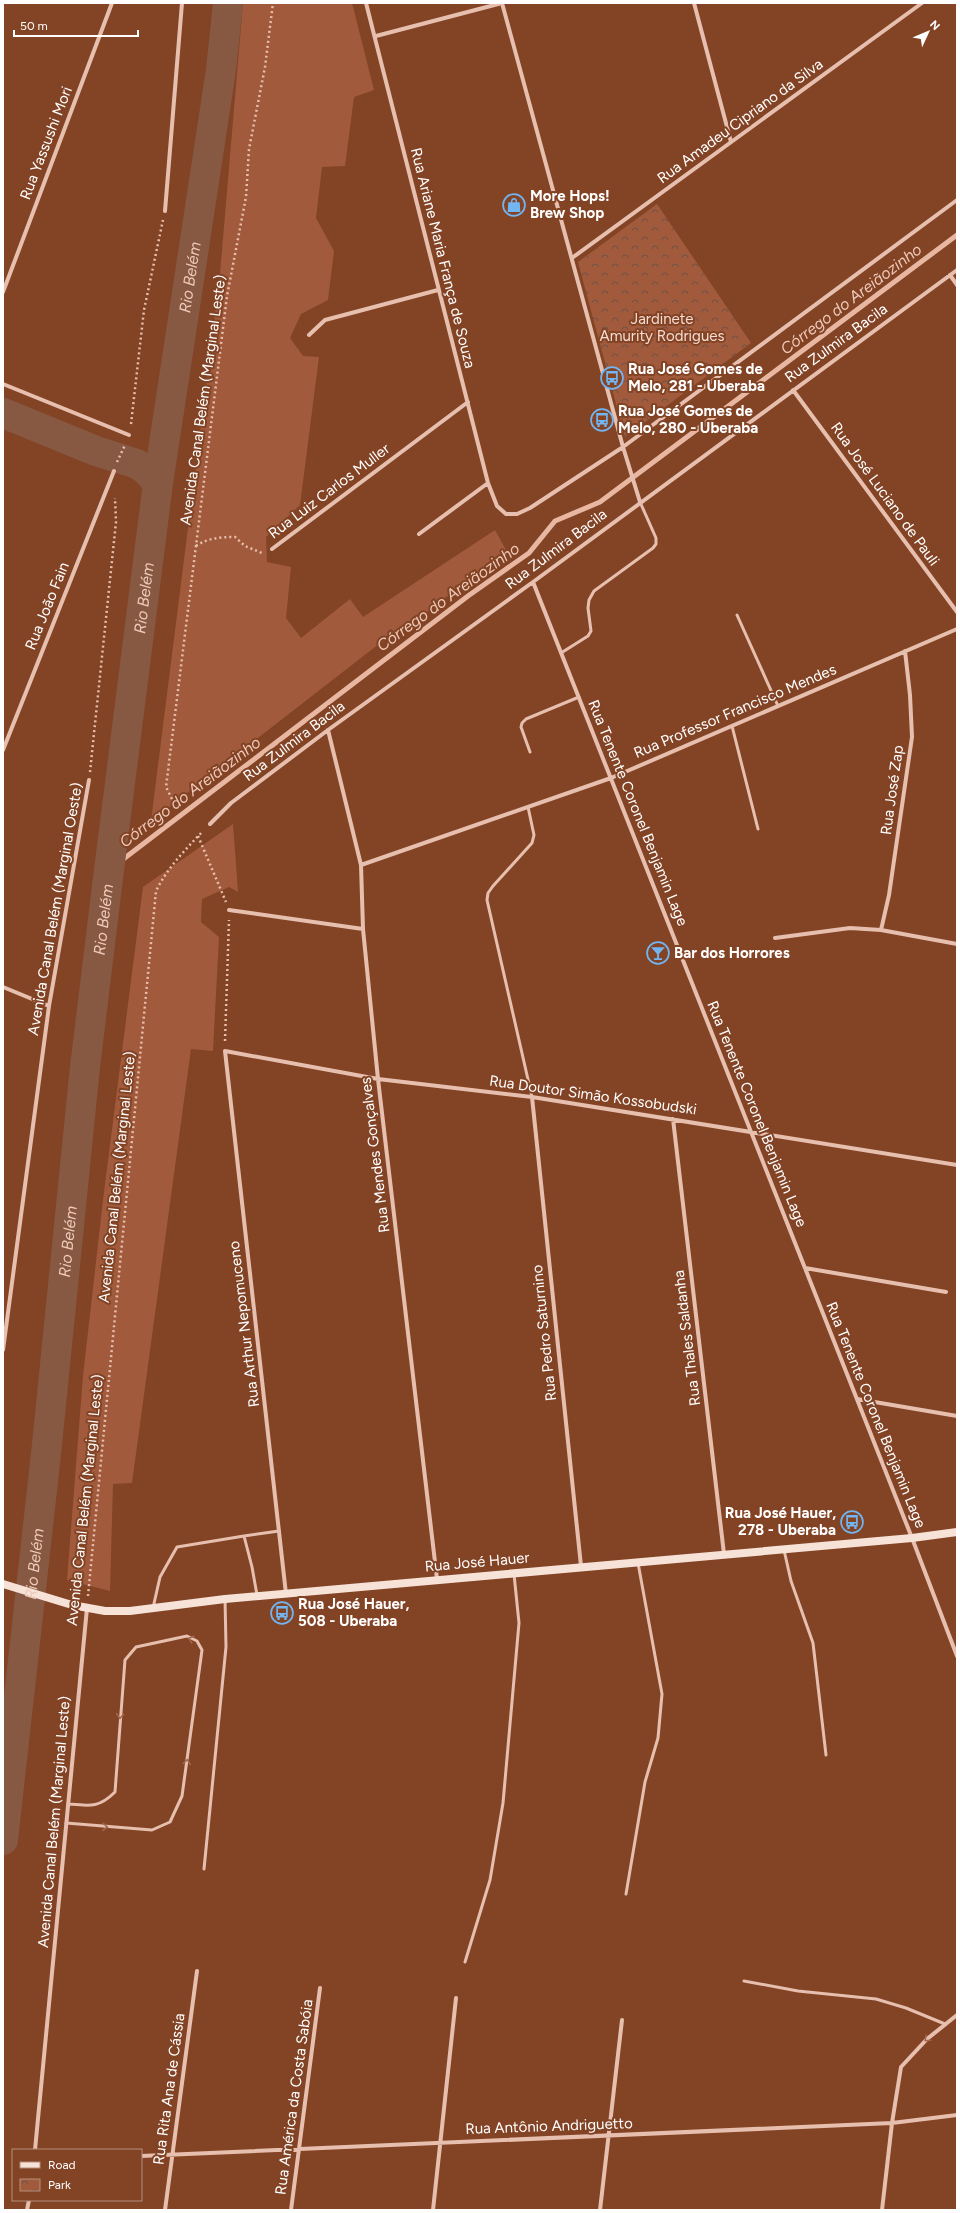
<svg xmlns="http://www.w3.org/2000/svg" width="960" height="2213" viewBox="0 0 960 2213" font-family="Figtree,sans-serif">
<defs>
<pattern id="park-crowns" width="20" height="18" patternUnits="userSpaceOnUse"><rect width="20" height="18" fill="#a15b3c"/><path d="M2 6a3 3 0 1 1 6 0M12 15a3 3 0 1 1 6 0" fill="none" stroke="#6e5246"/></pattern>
</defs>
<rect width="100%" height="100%" fill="#834325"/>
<path fill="#a15b3c" d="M243,3h109l22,87 -20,7 -9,69 -23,1 -6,51 18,33 -6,49 -27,14 -11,24 13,18 16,1 -19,148 -34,32 1,25 24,5 -5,51 15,20 49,-39 13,18 132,-87 11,20 -76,60 -55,37 -224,174 69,-547z
M233,824l5,68 -9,-5 -27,12 -1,23 18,15 -6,114 -22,-2 -59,434 -19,1 -3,107 -43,-11 16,-204 20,-176 40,-313z"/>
<path fill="url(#park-crowns)" d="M657,204l94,139 -126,94 -47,-175z"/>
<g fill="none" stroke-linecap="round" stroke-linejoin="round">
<path stroke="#e8b7a2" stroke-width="5" d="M109,870l359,-274 61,-43 26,-32 45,-19 357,-267"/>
<g stroke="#875943" stroke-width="30">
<path d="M3,413l93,38 41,13 9,6 12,13"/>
<path id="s1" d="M3,1840l43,-386 39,-387 24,-197 49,-387 63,-413 7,-67"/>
</g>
<path stroke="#e7bfae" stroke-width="2.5" stroke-dasharray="2 3" stroke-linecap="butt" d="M131,424l13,-114 19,-90
M117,462l8,-17
M196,546c12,-8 24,-9 39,-9l10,9 17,7
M90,772l26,-250 -1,-24
M172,799l-6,-12 61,-491 19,-99 3,-48 16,-82 8,-64
M198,836l28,66
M225,1041l4,-121
M88,1596l68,-705c12,-24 29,-41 47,-60"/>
<path stroke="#e7bfae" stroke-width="3" d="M737,615l41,91
M561,653l27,-17 3,-5 -3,-23 1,-8 5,-9 59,-43 3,-4v-6l-16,-36
M732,726l26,103
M530,752l-9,-25 1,-4 4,-4 53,-22
M528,807l6,28 -2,8 -39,43 -5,7 -1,7 45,197
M244,1536l35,-5
M784,1550l7,31 22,62 13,112
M153,1608l7,-31 17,-30 67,-11 8,31 5,28
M66,1823l86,7 18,-8 12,-26 20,-146 -5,-9 -10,-5 -51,11 -11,13 -10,132c-16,16 -25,14 -47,12
M204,1869l22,-222 -1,-48
M626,1894l19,-112 13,-44 4,-44 -24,-131
M465,1962l25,-82 13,-77 16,-180 -5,-49
M744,1981l54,10 78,8 30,9 39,16"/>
<path stroke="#e7bfae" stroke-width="4" d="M366,3l122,480 9,23 9,8h11l13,-6 93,-61 334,-247
M502,3l121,444 17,55
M694,3l37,139
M376,36l126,-33
M165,211l17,-208
M572,258l350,-255
M950,275l7,10
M3,292l109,-289
M309,335l16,-15 113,-30
M3,384l126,51
M793,390l164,222
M419,534l69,-51
M272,549l196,-147
M533,582l379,956 45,118
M328,730l33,135 2,64 15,150 59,500
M3,750l111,-279
M210,824l21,-21 97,-73 205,-148 424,-312
M361,865l250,-87 346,-149
M229,910l134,19
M881,930l8,-35 23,-158 -2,-42 -5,-44
M775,938l75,-10 31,2 76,14
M3,987l46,19
M532,1097l49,469
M673,1119l51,435
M805,1268l141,24
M3,1350l46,-344 40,-226
M857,1399l100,17
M286,1594l-61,-543 153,28 154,18 425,68
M35,2150l52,-542
M141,2156l751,-33 65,-8
M27,2210l2,-10
M165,2210l32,-239
M291,2210l29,-222
M433,2210l23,-212
M600,2210l22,-190
M882,2210l10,-87 9,-56 26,-28 30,-24"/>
<path stroke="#f6e2d7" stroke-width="8" d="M3,1584l69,21 33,6h25l95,-12 687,-61 45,-6"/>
</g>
<defs><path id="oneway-chevron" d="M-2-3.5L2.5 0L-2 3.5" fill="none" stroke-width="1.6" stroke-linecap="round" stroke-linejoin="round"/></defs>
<g stroke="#a1684e">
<use href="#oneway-chevron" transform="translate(191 1639) rotate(-162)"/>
<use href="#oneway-chevron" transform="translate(120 1716) rotate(94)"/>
<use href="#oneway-chevron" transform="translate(187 1762) rotate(-82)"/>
<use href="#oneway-chevron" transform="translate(105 1827) rotate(4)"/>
<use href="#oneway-chevron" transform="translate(927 2039) rotate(137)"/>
</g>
<defs>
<g id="shop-ring" transform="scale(1.15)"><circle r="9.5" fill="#834325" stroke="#72b5f1" stroke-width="1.5"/><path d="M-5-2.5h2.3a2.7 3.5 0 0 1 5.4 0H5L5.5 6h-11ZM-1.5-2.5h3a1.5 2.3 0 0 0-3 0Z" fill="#72b5f1"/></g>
<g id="bus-ring" transform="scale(1.15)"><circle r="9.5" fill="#834325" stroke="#72b5f1" stroke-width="1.5"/><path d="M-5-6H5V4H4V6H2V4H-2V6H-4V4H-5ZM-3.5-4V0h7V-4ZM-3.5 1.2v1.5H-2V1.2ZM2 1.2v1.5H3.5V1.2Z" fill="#72b5f1"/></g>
<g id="bar-ring" transform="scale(1.15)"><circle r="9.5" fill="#834325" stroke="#72b5f1" stroke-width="1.5"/><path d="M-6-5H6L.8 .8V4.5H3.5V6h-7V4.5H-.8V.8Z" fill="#72b5f1"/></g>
</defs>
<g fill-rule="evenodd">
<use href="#shop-ring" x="514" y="205"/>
<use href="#bus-ring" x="612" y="378"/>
<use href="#bus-ring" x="602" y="420"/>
<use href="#bar-ring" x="658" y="953"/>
<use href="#bus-ring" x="852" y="1522"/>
<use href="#bus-ring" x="282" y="1613"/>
</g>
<g text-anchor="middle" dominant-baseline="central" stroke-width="4" stroke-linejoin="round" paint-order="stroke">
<g font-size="15" fill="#fff" stroke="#834325">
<text transform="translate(740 121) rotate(-36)">Rua Amadeu Cipriano da Silva</text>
<text transform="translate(46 143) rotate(-69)">Rua Yassushi Mori</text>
<text transform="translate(443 258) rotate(76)">Rua Ariane Maria França de Souza</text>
<text transform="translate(836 343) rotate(-36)">Rua Zulmira Bacila</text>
<text transform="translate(203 400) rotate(-82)">Avenida Canal Belém (Marginal Leste)</text>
<text transform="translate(329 491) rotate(-37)">Rua Luiz Carlos Muller</text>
<text transform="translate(885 494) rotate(54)">Rua José Luciano de Pauli</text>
<text transform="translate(556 549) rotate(-37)">Rua Zulmira Bacila</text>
<text transform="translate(47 606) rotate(-68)">Rua João Fain</text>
<text transform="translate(735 711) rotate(-23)">Rua Professor Francisco Mendes</text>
<text transform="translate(294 741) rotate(-37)">Rua Zulmira Bacila</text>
<text transform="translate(892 790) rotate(-82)">Rua José Zap</text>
<text transform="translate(638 813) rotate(68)">Rua Tenente Coronel Benjamin Lage</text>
<text transform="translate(55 909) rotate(-80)">Avenida Canal Belém (Marginal Oeste)</text>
<text transform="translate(593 1095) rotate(8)">Rua Doutor Simão Kossobudski</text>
<text transform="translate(757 1114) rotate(68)">Rua Tenente Coronel Benjamin Lage</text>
<text transform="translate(375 1155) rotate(-97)">Rua Mendes Gonçalves</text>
<text transform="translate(117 1177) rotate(-84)">Avenida Canal Belém (Marginal Leste)</text>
<text transform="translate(244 1324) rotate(-97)">Rua Arthur Nepomuceno</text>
<text transform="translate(544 1333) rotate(-96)">Rua Pedro Saturnino</text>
<text transform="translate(687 1338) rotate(-97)">Rua Thales Saldanha</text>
<text transform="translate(876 1415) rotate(68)">Rua Tenente Coronel Benjamin Lage</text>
<text transform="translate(85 1500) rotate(-84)">Avenida Canal Belém (Marginal Leste)</text>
<text transform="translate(477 1562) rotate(-5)">Rua José Hauer</text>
<text transform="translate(54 1822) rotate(-85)">Avenida Canal Belém (Marginal Leste)</text>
<text transform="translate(169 2089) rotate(-82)">Rua Rita Ana de Cássia</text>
<text transform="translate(294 2097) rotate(-82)">Rua América da Costa Sabóia</text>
<text transform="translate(549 2126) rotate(-2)">Rua Antônio Andriguetto</text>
</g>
<g font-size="15" font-weight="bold" fill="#fff" stroke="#834325" text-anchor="start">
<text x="530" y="196">More Hops!<tspan x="530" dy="17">Brew Shop</tspan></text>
<text x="628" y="369">Rua José Gomes de<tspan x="628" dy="17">Melo, 281 - Uberaba</tspan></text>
<text x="618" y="411">Rua José Gomes de<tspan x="618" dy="17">Melo, 280 - Uberaba</tspan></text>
<text x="674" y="953">Bar dos Horrores</text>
<text x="836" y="1513" text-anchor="end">Rua José Hauer,<tspan x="836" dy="17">278 - Uberaba</tspan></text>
<text x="298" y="1604">Rua José Hauer,<tspan x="298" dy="17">508 - Uberaba</tspan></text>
</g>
<g font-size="15" fill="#f6dcd1" stroke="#834325">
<text x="662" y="319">Jardinete<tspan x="662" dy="17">Amurity Rodrigues</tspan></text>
</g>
<g font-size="16" font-style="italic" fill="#efc9b9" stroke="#834325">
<text stroke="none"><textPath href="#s1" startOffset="1574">Rio Belém</textPath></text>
<text transform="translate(851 299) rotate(-37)">Córrego do Areiãozinho</text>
<text transform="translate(448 597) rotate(-36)">Córrego do Areiãozinho</text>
<text stroke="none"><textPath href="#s1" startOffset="1250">Rio Belém</textPath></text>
<text transform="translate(190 792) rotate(-37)">Córrego do Areiãozinho</text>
<text stroke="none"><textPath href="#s1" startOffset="926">Rio Belém</textPath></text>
<text stroke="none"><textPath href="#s1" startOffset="602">Rio Belém</textPath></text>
<text stroke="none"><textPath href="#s1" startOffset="278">Rio Belém</textPath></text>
</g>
</g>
<rect width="960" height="2213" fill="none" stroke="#ffffff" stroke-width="8"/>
<rect x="12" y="2149" width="130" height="52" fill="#834325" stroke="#b58e7c"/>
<rect x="20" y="2162" width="20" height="6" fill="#f6e2d7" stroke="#b58e7c"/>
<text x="48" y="2169" font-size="12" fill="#ffffff">Road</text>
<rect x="20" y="2179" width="20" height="12" fill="url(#park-crowns)" stroke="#b58e7c"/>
<text x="48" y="2189" font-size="12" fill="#ffffff">Park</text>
<g transform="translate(928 32) rotate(46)" stroke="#834325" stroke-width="3" paint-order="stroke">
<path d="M0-3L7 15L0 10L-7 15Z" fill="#ffffff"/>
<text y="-6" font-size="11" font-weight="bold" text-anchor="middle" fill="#ffffff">N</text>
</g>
<path d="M14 30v6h124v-6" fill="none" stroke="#ffffff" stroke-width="2"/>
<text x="20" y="30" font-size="12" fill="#ffffff" stroke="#834325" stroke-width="3" paint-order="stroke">50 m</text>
</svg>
